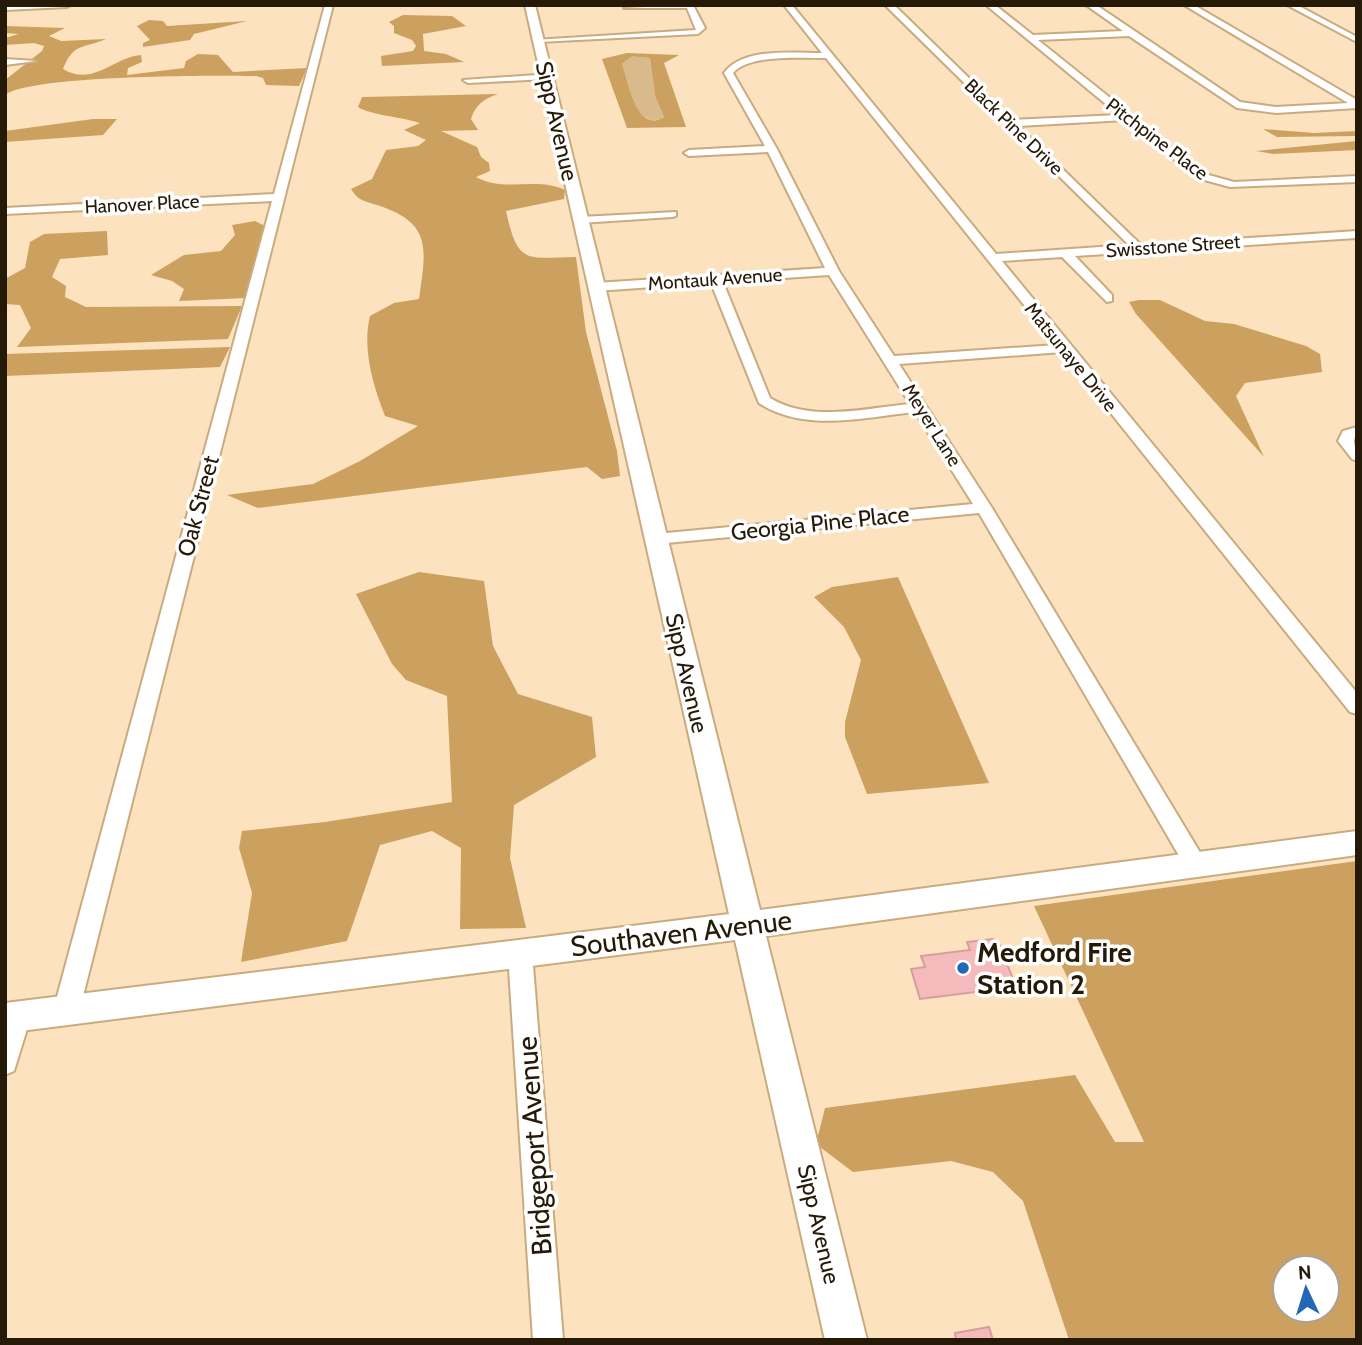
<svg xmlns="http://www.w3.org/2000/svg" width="1362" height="1345" viewBox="0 0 1362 1345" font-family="Cabin,sans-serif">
<rect width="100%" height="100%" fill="#fce2be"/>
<path fill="#d9ba8c" d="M632,55l18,3 5,38 9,21c-29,16 -35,-34 -42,-53z"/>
<path fill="#cca05e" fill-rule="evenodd" d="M403,15l49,1 14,10 -43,8 1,17 22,3 18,8 -82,4 -1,-10 32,-5 3,-5 -4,-6 -18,-7v-7l-5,-4z
M149,20l14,1 4,5 80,-5 -53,13 -4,6 -47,7v-4l7,-3 -13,-14z
M5,26l60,2 -16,8 12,5 45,-2c-23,10 -32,3 -43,30 31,18 50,-12 78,-14l1,7 -14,6 -1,7 57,-7 2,-7 12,-7 20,1 15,17 74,-4 -8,18 -33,-1 -3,-7 -7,-2c-40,-1 -227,-1 -251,19v-15l37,-29 2,-5 -10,-3 -29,2v-7l14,-4 -14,-1z
M627,53l52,2 -15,8 22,64 -59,1 -25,-69zM632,56l18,2 5,38 9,21c-28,17 -35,-34 -42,-53z
M498,94c-13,4 -23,11 -27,25l7,11 -37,1 36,16 4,10 8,6 1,8 -14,6c28,16 61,-1 89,13l-1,9 -58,12c12,54 19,47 70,46l10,75 31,119 3,25 -18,3 -15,-12 -329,41 -31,-13 86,-11 47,-23 58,-35 -33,-10c-12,-31 -23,-67 -15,-100l24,-13 25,-4c7,-50 14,-76 -42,-94 -12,-4 -19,-4 -26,-16l21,-10 14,-29 32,-4 8,-6 -22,-10 16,-7c-18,-6 -50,-8 -62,-16l4,-10z
M93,119h24l-14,16 -98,7v-11z
M1263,129l51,4 43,-2v5l-80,1z
M1357,141v9l-84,4 -17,-3z
M255,221l10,5 -19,72 -67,3 5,-12 -12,-8 -21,-6 33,-20 37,-4 14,-16 -3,-10z
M107,231l1,24 -48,4 -8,18 14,9 -1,11 21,10 156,-1 -14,33 -211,8 14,-19 -11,-23 -15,-1v-25l20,-11 5,-26 14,-8z
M1139,300h21l45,21 29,3 72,22 14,8 2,18 -77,11 -9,13 28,61 -128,-143 -7,-12z
M230,347l-10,20 -215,9v-22z
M419,572l65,9 9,65 25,48 74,23 4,40 -82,48 -4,53 16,70 -66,1 1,-81 -29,-17 -52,14 -33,96 -106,21 11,-69 -13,-45 3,-17 83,-9 127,-20 -5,-106 -41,-16 -14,-16 -36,-70z
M898,577l91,206 -122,11 -22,-57v-15l16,-62 -17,-33 -30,-30 18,-10z
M1357,861v479h-288l-46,-139 -30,-29 -42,-11 -98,11 -37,-28 9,-36 250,-33 40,67h29l-110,-236zM1285,1268h42v42h-42z"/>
<path fill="#f5babc" stroke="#d69d9f" stroke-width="2" d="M993,939l6,4 17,44 -96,12 -9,-30 14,-2 -4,-11 49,-6 -3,-8z
M989,1327l4,13h-37l-1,-7z"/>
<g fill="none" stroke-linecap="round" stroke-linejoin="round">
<g stroke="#c9ab7f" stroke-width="4">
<path id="street" d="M71,5l-4,2 -62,3v-4z
M325,5h8l-253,1003 -4,8 -9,3 -9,-3 -4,-8 218,-807 -267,13v-6l269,-14z
M693,5l12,23 -7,6 -160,8 -4,-2 162,-10 -9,-22h-63z
M784,5h8l204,249 133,-9 -244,-240h9l118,115 107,-5 -133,-110h9l38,30 90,-4 -37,-26h10l144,97 36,5 72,-4 -164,-98h10l163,95v8l-81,5 -39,-5 -108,-72 -91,4 167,134 29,8 123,-6v6l-127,5 -33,-9 -71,-58 -108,6 123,119 216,-14v7l-282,18 37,39v6l-5,1 -45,-45 -60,4 355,432v21l-7,-2 -288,-360 -163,12 93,144 212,351 3,6 -3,6 -8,3 -8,-3 -209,-358 -323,31 -8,-5 8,-5 317,-30 -58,-92c-50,5 -110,21 -156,-9l-48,-120 -115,8 -6,-4 6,-4 229,-15 -57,-116 -79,4 -5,-3 5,-3 76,-4 -41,-73c19,-26 69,-20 98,-20zM826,58l230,287 -162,11 -55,-85 -62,-122 -44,-76c15,-19 70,-15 93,-15zM829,275l81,129c-44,4 -99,19 -140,-6l-47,-116z
M1287,5h10l60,32v5z
M5,59l31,2 -31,4z
M550,74l-3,5 -79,4 -5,-3z
M676,212v4l-4,1 -92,6 -6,-3 6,-3z
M1357,427l-3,14 3,20 -5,-2 -14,-18 5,-10z
M520,943l9,3 3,7 31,387h-30l-25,-387 3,-7z
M18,1005l9,3 4,8 -17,55 -9,4v-58l4,-9z"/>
</g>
<g stroke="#c9ab7f" stroke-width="4">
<path id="secondary" d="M525,5h10l225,905 597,-79v24l-591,81 101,404h-42l-90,-400 -730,93v-30l724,-89z"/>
</g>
<use href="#street" fill="#fff" fill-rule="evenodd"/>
<use href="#secondary" fill="#fff" fill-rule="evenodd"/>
</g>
<circle fill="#2666b7" stroke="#fff" stroke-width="2.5" cx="963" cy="968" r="7"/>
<g text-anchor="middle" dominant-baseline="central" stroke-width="7" stroke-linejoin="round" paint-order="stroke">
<g font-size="19" fill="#251a08" stroke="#fff">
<text transform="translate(1014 127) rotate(44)">Black Pine Drive</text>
<text transform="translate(1157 139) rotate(37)">Pitchpine Place</text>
<text transform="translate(142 204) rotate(-3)">Hanover Place</text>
<text transform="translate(1173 246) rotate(-4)">Swisstone Street</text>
<text transform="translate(715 279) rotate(-4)">Montauk Avenue</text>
<text transform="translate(1071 357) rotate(51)">Matsunaye Drive</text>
<text transform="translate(932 425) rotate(58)">Meyer Lane</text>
</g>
<g font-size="23" fill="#251a08" stroke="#fff">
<text transform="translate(557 121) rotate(77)">Sipp Avenue</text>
<text transform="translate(198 506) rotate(-75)">Oak Street</text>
<text transform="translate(820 523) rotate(-6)">Georgia Pine Place</text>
<text transform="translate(687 673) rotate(77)">Sipp Avenue</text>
<text transform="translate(819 1224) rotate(77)">Sipp Avenue</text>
</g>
<g font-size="28" fill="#251a08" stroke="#fff">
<text transform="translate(681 933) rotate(-7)">Southaven Avenue</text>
<text transform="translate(534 1146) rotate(-94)">Bridgeport Avenue</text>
</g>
<g font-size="28" font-weight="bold" fill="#251a08" stroke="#fff" text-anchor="start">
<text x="977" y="952">Medford Fire<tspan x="977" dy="32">Station 2</tspan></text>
</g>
</g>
<rect width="1362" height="1345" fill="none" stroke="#251a08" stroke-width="14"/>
<g transform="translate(1306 1289) rotate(356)"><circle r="33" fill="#ffffff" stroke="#a8a39c" stroke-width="2"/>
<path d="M0-5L12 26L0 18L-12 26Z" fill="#2666b7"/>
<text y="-10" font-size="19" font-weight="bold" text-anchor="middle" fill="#251a08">N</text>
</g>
</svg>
